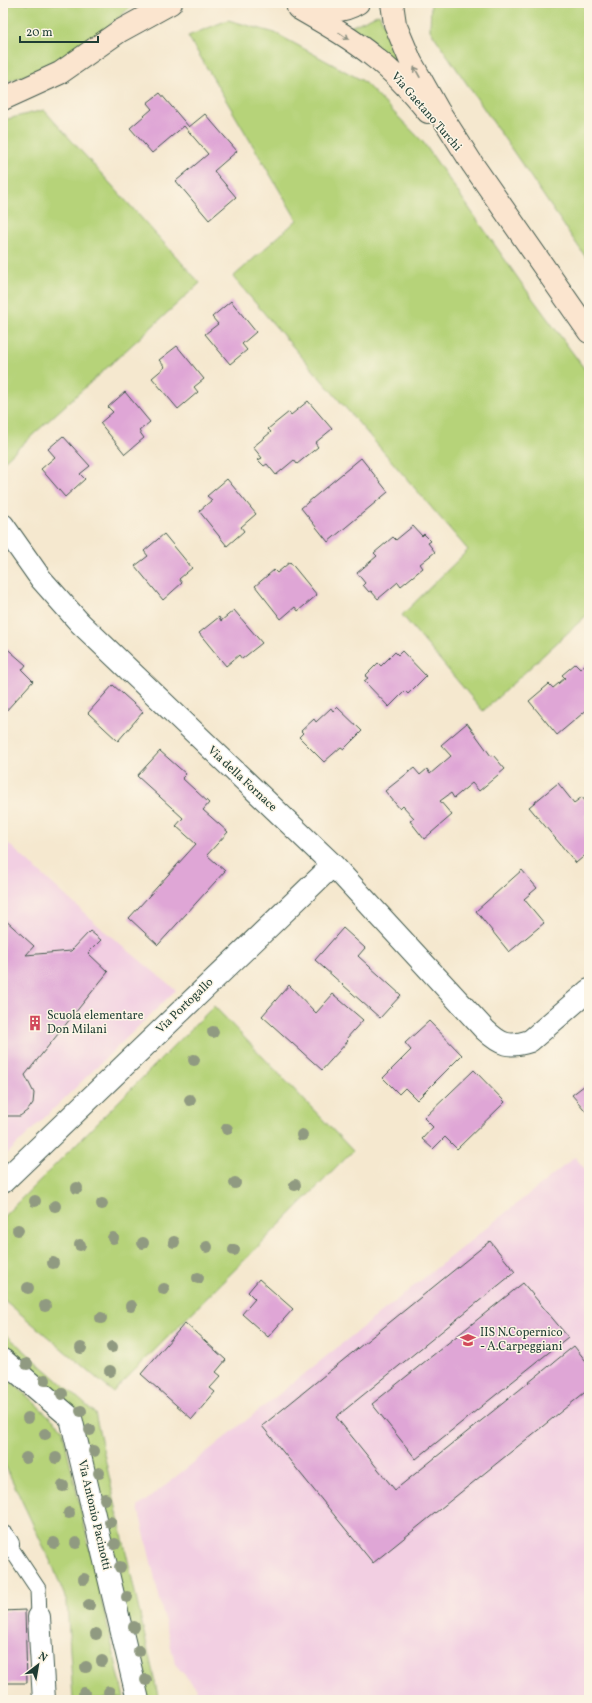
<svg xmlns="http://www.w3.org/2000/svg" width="592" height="1703" viewBox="0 0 592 1703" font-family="Vollkorn,serif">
<rect width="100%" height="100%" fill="#fcf5e5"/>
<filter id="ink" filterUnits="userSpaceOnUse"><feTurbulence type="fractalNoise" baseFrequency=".025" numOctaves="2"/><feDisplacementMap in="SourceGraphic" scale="8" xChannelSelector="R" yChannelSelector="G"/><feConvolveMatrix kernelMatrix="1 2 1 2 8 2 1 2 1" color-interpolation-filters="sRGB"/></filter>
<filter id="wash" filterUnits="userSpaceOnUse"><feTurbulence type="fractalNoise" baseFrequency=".012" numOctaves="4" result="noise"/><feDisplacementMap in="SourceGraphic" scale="16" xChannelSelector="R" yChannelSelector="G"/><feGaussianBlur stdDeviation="0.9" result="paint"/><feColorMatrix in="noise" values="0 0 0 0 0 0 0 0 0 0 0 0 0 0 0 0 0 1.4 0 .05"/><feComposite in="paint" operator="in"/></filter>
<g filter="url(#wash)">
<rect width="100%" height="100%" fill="#f5e8cf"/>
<path fill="#f2cfe2" d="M3,839l99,90 74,61 -173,168z
M575,1157l14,17v526h-398l6,-11 -22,-25 -37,-157z"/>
<path fill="#b6d379" stroke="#6a8856" d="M3,3h131c-36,37 -81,65 -131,80z
M431,3h158v259l-159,-232z
M379,14l34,67 -63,-54z
M228,20l47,13 88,48 60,61 99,142 67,91v238l-106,98 -81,-96 66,-65 -235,-273 64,-57 -109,-184z
M44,110l156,173 -197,179v-342z
M214,1006l139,145 -240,241 -110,-93v-82z
M3,1332l92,81 64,287h-16l-64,-283 -76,-65z
M3,1374l59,54 62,270 -51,2 -6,-98 -13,-33 -51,-108z"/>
<g id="blocks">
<path fill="#dfa6d6" d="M160,93l29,34 16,-13 32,37 -23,20 22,26 -27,23 -33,-39 32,-27 -24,-28 -32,27 -22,-25 22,-19 -5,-6z
M231,301l25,31 -14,12 5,6 -17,14 -25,-30 13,-10 -6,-7z
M177,346l27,33 -10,8 4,5 -20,17 -26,-31 13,-11 -6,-7z
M125,392l25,30 -11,9 5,7 -19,16 -25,-31 13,-11 -5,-5z
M308,401l24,28 -17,14 3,4 -21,17 -3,-4 -18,15 -9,-11 -3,2 -6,-6 4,-2 -9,-11 18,-15 -3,-3 21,-17 2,3z
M63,436l27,30 -10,8 5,5 -20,18 -24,-28 14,-12 -7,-8z
M361,458l27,34 -60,50 -27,-34z
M227,479l29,35 -15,13 3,4 -17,15 -28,-35 13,-11 -5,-4z
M413,526l9,10 2,-2 7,7 -3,2 7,9 -15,12 3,4 -22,18 -3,-4 -20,17 -7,-8 -2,1 -6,-7 2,-2 -8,-10 20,-17 -3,-3 19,-16 3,3z
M164,534l28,34 -13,11 3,4 -19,17 -28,-34 13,-10 -4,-5z
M290,562l27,33 -19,16 -3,-4 -14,12 -26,-33 19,-16 3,3z
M234,610l28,33 -20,16 -3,-4 -13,11 -27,-33 20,-16 2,4z
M3,645l23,20 -4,5 11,11 -28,31 -2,-1z
M402,651l24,25 -18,18 -3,-3 -16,16 -25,-26 4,-3 -3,-2 13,-13 3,3 14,-14 3,3z
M589,661v39l-4,3 4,5 -32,27 -28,-34 20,-17 4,4 12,-10 -3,-3 13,-11 5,5z
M113,685l30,27 -25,29 -30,-28z
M337,707l25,24 -18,18 -3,-2 -17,15 -25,-25 4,-4 -2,-2 13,-12 2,3 15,-14 2,3z
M467,723l24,33 2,-1 12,14 -26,22 -7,-8 -18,15 -3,-5 -11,8 12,14 -28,24 -14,-18 4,-3 -11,-12 -3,3 -15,-18 29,-23 6,7 7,-6 3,5 21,-18 -10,-11z
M160,751l26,23 -4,4 27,25 -6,7 25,22 -21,23 18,16 -67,74 -29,-27 67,-74 -20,-18 7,-8 -46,-42z
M558,783l16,20 8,-6 7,9v7l-4,3 4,5v31l-13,11 -47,-56z
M522,870l15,18 -13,11 20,24 -35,29 -33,-41z
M3,918l31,28 -8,9 45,-4 19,-20 11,9 -13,13 20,19 -83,103 9,18 -1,10 -5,7 -8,6h-14l-3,-2z
M343,928l22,20 -7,8 43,39 -21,23 -65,-58z
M289,985l27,28 17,-19 30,26 -17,19 2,2 -26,29 -60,-54z
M429,1021l33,34 -45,45 -12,-12 -6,6 -16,-16 28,-28 -6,-7z
M474,1070l31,32 -48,47 -12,-12 -12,12 -11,-10 11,-12 -9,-9z
M589,1082v33l-17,-20z
M490,1241l25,31 -179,145 59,73 179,-144 15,19v24l-216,174 -111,-137z
M259,1279l34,30 -25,28 -26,-23 13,-15 -7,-7z
M523,1283l45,54 -152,122 -44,-55z
M185,1323l41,37 -10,12 5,4 -11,12 5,4 -23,27 -51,-45z
M25,1610l2,73h-24v-72z"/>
</g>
</g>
<g filter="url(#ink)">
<use href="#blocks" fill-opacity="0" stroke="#3f574b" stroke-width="1"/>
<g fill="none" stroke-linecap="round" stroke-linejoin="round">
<g stroke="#3f574b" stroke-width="17">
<path id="lane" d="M8,1544l30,45 1,28"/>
</g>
<g stroke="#3f574b" stroke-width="24">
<path id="street" d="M3,525l38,54 39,44 253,242 152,165c16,15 24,18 45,11l59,-51
M3,1182l330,-317
M3,1360l68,58 67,282
M3,1537l5,7
M39,1617l5,83"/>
</g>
<g stroke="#3f574b" stroke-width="24">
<path id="secondary" d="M392,3l3,21 16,38 27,48 35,55 116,167
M298,8c26,15 53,30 76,49 21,16 38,35 54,55
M303,9c19,2 38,5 55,-6
M3,99l57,-26 60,-42 51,-28"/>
</g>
<use href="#lane" stroke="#fff" stroke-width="15"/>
<use href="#street" stroke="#fff" stroke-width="22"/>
<use href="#secondary" stroke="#fbe5cf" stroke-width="22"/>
</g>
<g fill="#909a81">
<circle cx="213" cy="1032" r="6"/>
<circle cx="194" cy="1060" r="6"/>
<circle cx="190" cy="1100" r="6"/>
<circle cx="227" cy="1129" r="6"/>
<circle cx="302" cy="1135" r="6"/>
<circle cx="235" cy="1183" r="6"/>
<circle cx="295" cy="1185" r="6"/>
<circle cx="77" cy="1188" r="6"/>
<circle cx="35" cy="1201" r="6"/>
<circle cx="102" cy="1204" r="6"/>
<circle cx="55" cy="1206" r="6"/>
<circle cx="18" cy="1230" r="6"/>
<circle cx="113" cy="1238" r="6"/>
<circle cx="174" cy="1242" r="6"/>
<circle cx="143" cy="1243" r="6"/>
<circle cx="80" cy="1245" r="6"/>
<circle cx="207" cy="1247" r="6"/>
<circle cx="234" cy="1250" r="6"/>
<circle cx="53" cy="1263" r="6"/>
<circle cx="198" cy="1278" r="6"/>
<circle cx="28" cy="1288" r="6"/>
<circle cx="164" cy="1289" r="6"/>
<circle cx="45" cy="1306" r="6"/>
<circle cx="131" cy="1306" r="6"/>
<circle cx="101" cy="1318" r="6"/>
<circle cx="112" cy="1347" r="6"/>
<circle cx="81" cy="1348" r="6"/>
<circle cx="27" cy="1364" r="6"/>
<circle cx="110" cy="1371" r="6"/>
<circle cx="45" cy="1380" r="6"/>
<circle cx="62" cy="1394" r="6"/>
<circle cx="81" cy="1411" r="6"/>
<circle cx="28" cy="1418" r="6"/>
<circle cx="90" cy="1430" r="6"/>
<circle cx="45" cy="1434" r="6"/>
<circle cx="94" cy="1451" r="6"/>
<circle cx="26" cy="1458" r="6"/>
<circle cx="56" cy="1458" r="6"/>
<circle cx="99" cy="1473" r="6"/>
<circle cx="63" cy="1486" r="6"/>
<circle cx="105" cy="1499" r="6"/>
<circle cx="69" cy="1513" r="6"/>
<circle cx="110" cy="1522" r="6"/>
<circle cx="54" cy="1543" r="6"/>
<circle cx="76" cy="1543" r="6"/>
<circle cx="115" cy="1544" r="6"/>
<circle cx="120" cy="1567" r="6"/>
<circle cx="84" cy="1579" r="6"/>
<circle cx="127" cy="1597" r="6"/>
<circle cx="89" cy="1605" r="6"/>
<circle cx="134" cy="1627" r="6"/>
<circle cx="96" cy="1634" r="6"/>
<circle cx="139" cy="1651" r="6"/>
<circle cx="102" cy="1661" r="6"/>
<circle cx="86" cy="1667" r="6"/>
<circle cx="146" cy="1680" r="6"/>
<circle cx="109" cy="1692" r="6"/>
<circle cx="84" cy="1693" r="6"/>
</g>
<defs><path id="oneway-shaft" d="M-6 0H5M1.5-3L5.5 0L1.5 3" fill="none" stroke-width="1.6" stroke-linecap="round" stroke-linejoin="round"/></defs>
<g stroke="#8d9182">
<use href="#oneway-shaft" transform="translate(344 36) rotate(34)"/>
<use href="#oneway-shaft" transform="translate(417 72) rotate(-119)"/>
</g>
</g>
<defs>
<g id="building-bare" transform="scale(1.2)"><path d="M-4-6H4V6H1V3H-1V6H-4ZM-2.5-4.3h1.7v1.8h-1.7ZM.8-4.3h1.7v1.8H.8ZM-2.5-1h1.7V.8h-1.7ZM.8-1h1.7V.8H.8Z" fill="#d1495b" stroke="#fcf5e5" stroke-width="2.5" paint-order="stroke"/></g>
<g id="school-bare" transform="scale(1.2)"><path d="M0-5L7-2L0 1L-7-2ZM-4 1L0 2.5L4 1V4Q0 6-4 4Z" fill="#d1495b" stroke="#fcf5e5" stroke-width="2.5" paint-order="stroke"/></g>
</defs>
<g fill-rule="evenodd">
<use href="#building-bare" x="35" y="1023"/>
<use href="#school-bare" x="468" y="1340"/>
</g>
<g text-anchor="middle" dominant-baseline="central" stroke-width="3" stroke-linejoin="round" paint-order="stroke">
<g font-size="12" fill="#1f3d34" stroke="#fcf5e5">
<text transform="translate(426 112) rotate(49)">Via Gaetano Turchi</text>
<text transform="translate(242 779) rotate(43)">Via della Fornace</text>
<text transform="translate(185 1006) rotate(-44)">Via Portogallo</text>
<text transform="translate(94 1515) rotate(77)">Via Antonio Pacinotti</text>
</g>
<g font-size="12" fill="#1f3d34" stroke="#fcf5e5" text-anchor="start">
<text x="47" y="1016">Scuola elementare<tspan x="47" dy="14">Don Milani</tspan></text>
<text x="480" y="1333">IIS N.Copernico<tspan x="480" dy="14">- A.Carpeggiani</tspan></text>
</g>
</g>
<rect width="592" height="1703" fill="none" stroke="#fcf5e5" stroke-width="16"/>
<g transform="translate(38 1665) rotate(31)" stroke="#fcf5e5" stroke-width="3" paint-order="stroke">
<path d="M0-3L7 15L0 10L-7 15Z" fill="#1f3d34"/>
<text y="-6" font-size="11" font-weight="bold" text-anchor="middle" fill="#1f3d34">N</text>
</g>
<path d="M20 36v6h78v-6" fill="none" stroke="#1f3d34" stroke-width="2"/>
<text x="26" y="36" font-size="12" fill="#1f3d34" stroke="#fcf5e5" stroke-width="3" paint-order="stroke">20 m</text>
</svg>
